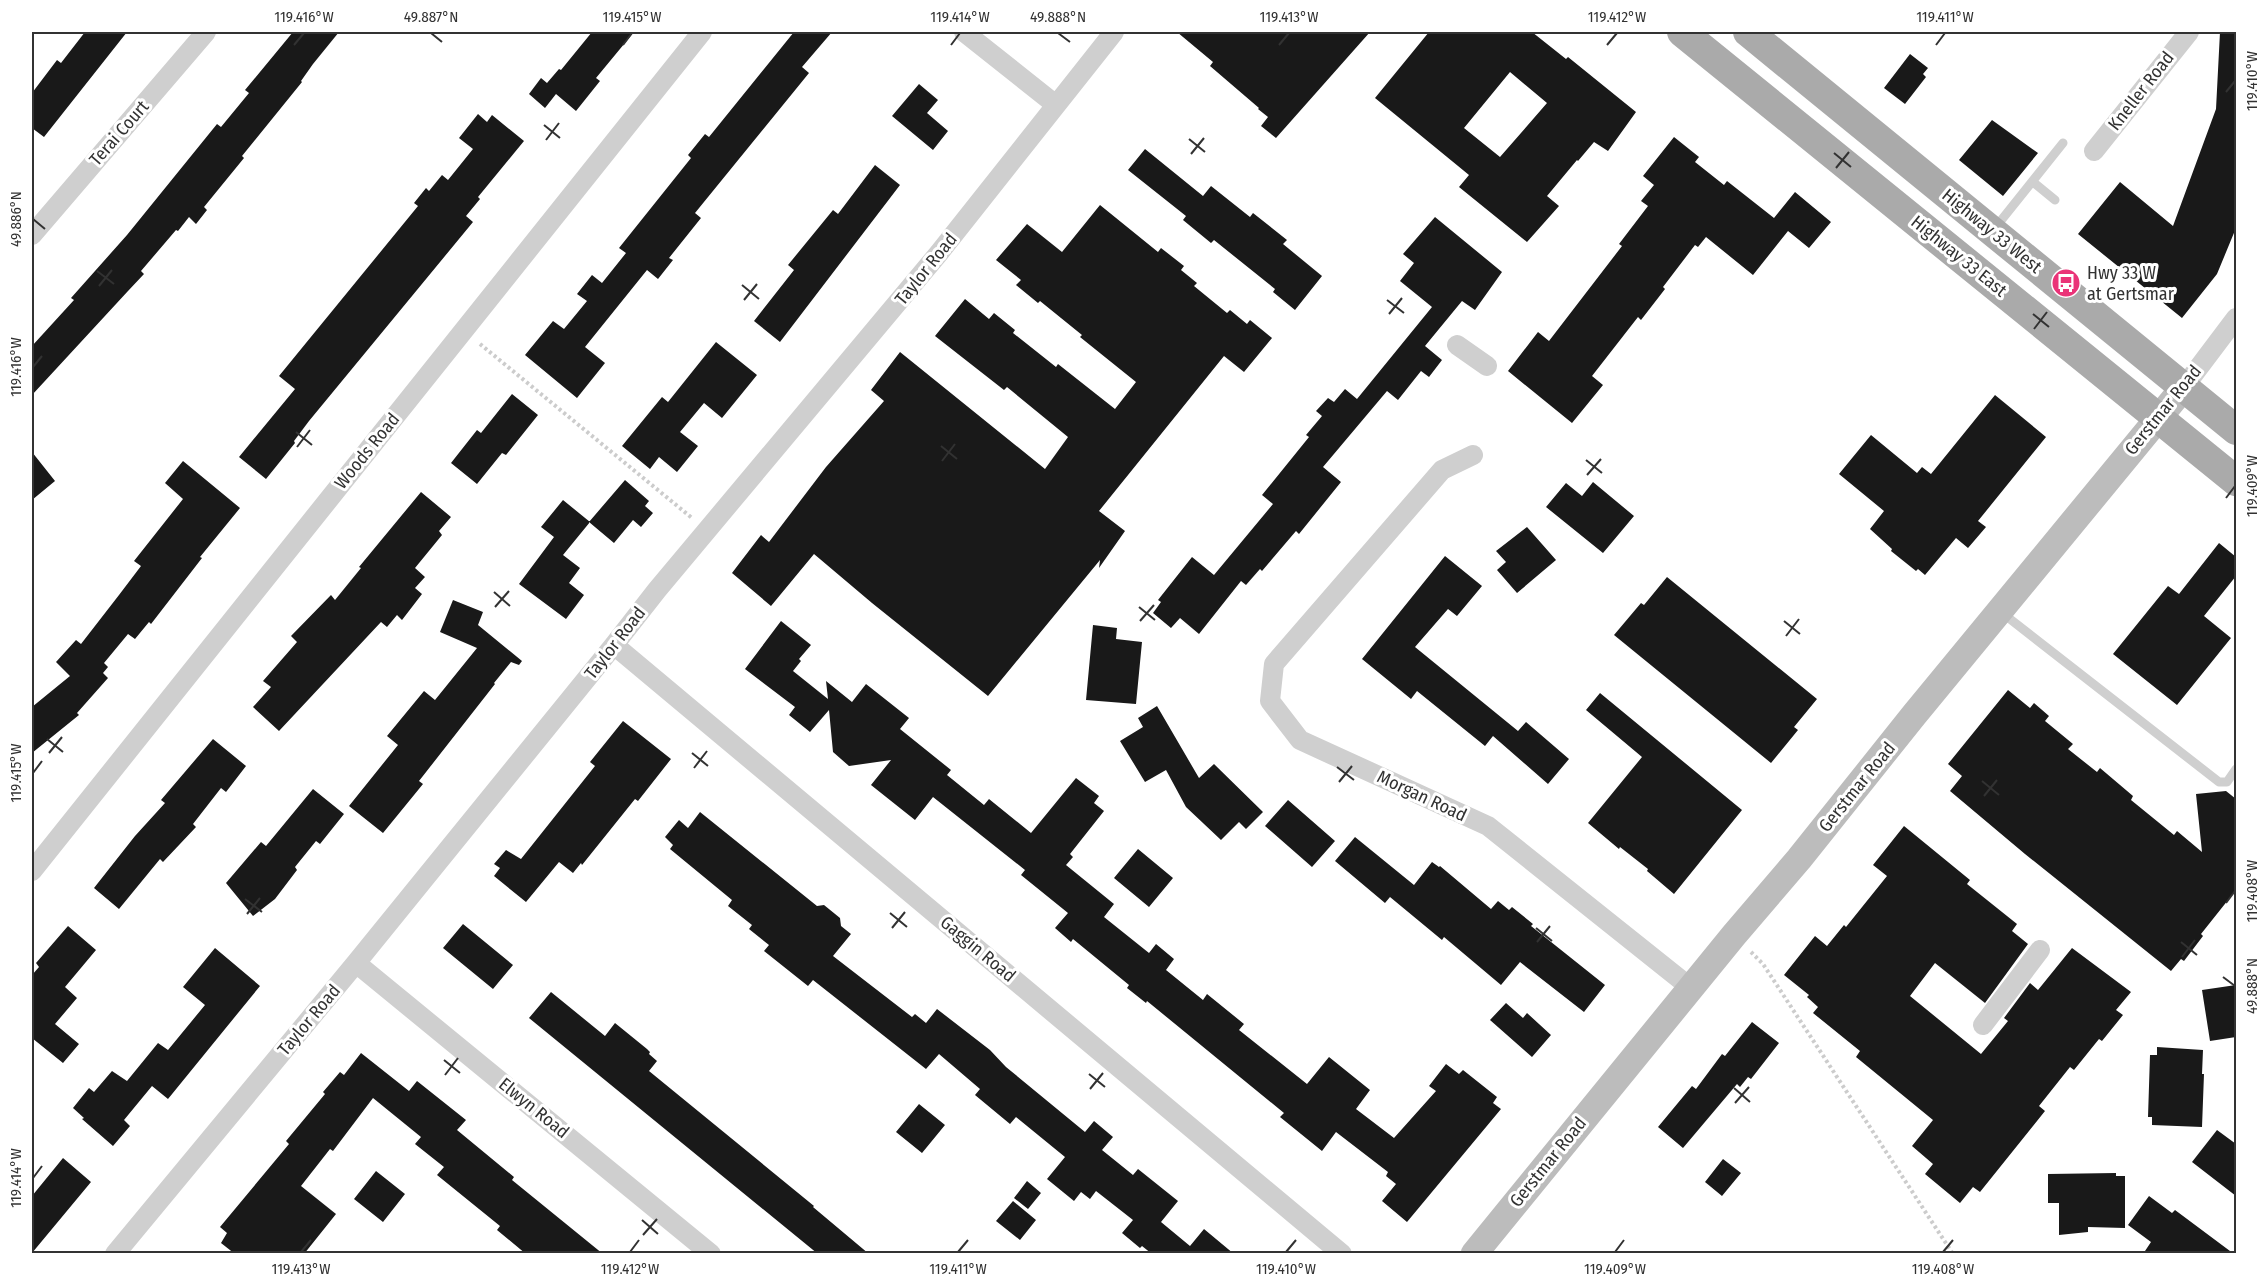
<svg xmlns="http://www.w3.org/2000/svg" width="2268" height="1285" viewBox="0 0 2268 1285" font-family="'Fira Sans Condensed',sans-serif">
<rect width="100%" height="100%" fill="#fff"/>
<path fill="#191919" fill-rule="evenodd" d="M85,32h42l-83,105 -12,-9v-35l25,-33 4,3z
M293,32h46l-26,32 -12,17 1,1 -60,74 2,2 -40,49 3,3 -11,14 -7,-7 -11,14 -2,-1 -35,41 3,3 -16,17 -96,104v-49l42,-46 -3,-2 56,-63 90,-111 4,3 28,-34 -4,-3z
M592,32h42l-38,46 4,3 -24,30 -20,-17 -11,14 -16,-14 12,-16 6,5 12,-14 2,1z
M794,32h38l-30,35 7,6 -114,140 6,5 -32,40 4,2 -15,19 -11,-9 -62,77 20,16 -28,35 -52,-43 28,-34 11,8 23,-28 -10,-7 15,-19 10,8 24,-30 -7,-5 72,-90 -3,-3 17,-21 4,3z
M1177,32h193l-94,106 -15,-12 7,-9 -10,-8 1,-1 -49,-42 3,-4z
M1429,32h103l34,27 2,-2 68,55 -28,39 -14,-9 -16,19 -1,-1 -30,36 12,10 -32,36 -68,-55 10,-12 -94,-77zM1510,72l37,31 -47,54 -36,-29z
M2220,32h16v196l-19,46 -35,44 -104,-84 42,-52 53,44 43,-117z
M1910,54l18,14 -5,6 3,3 -21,27 -21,-16z
M919,84l19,16 -11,13 21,18 -15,19 -41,-34z
M478,114l9,8 5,-7 32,26 -46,56 2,2 -14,17 7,6 -164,199 -15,20 1,2 -29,36 -27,-22 56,-68 -16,-13 139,-170 -4,-3 12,-15 3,3 13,-16 6,5 25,-31 -14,-11z
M1992,120l46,33 -35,43 -44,-36z
M1674,137l25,20 -4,5 29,23 3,-4 47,37 21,-26 36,30 -22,26 -21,-17 -35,44 -47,-38 -8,10 -3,-2 -32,42 2,2 -24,31 -3,-3 -46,59 11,9 -31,38 -64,-52 30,-39 11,9 73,-95 -3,-2 29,-38 -7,-5 13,-16 -11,-9z
M1145,149l58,47 8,-10 39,31 3,-4 34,27 -4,4 39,32 -27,34 -22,-18 2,-3 -61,-49 -3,3 -28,-23 3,-4 -58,-46z
M875,165l25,20 -120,157 -26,-21 40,-51 -6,-5 45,-55 5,4z
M1100,205l58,47 3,-4 23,18 -3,4 16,13 -3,3 33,27 3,-3 17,14 3,-4 22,18 -28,34 -20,-16 -125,155 26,20 -26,37 1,-8 -112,136 -116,-93 -58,-49 -43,52 -39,-33 29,-38 8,7 57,-75 58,-66 -13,-11 29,-38 145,117 23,-32 -61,-50 -3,3 -69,-54 30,-37 24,20 5,-6 21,17 -2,3 43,34 2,-3 57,45 21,-27 -56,-45 2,-2 -42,-34 -2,2 -22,-18 5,-5 -25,-20 31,-36 35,28z
M1435,217l67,55 -27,38 -13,-9 -37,45 17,14 -13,17 -8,-6 -23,29 -11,-9 -64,76 18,15 -42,52 -3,-3 -34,40 -2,-2 -14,16 -5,-4 -42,53 -19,-16 -9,10 -18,-15 8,-11 -3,-2 34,-43 22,18 59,-71 -11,-9 47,-58 -3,-2 16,-19 -6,-5 12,-13 6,4 11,-13 12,10 75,-92 -32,-26 14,-18 -11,-9z
M716,342l41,33 -35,43 -18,-15 -24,29 18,14 -21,26 -18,-15 -9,12 -28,-23 40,-49 6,5z
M512,394l26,21 -32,40 -4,-2 -25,31 -26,-21 26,-33 4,3z
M1995,395l51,42 -68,84 8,6 -18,21 -12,-10 -31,37 -7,-6 -2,2 -25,-20 1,-2 -22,-20 14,-18 -45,-37 32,-39 46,38 5,-6 9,7z
M32,452l23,29 -23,19z
M183,461l57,47 -40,49 2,1 -51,66 -2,-2 -14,17 -7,-5 -24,29 4,4 -5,6 5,5 -31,35 2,2 -47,38v-46l38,-31 -14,-14 20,-22 5,4 38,-49 22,-29 -7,-5 49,-62 -18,-16z
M625,480l24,21 -4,5 8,7 -12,14 -8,-7 -19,23 -25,-21z
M1593,482l41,34 -31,37 -57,-46 20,-24 16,13z
M421,492l30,25 -12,14 3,4 -27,33 10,9 -10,11 7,6 -20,26 -5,-5 -10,12 -6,-5 -102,109 -26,-24 18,-20 -8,-6 34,-39 -6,-6 40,-41 4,5 26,-32 -2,-1z
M563,500l27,22 -27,33 17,13 -11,15 15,12 -18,24 -47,-35 35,-47 -13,-10z
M1527,527l29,33 -39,33 -20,-23 9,-8 -10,-11z
M2219,543l17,14v19l-32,40 27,22 -54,67 -64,-51 55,-68 11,8z
M1445,556l37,30 -25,30 -9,-7 -33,38 103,84 8,-9 43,37 -21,25 -55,-48 -8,10 -68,-55 -6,8 -49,-40z
M1667,577l150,122 -23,28 4,3 -27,33 -157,-128 27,-32 3,2z
M453,600l30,12 -5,13 44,36 -3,4 -8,-3 -17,21 1,1 -76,97 4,3 -40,49 -34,-27 49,-61 -11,-9 37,-45 11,9 42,-52 -37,-16z
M781,621l30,24 -12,14 2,2 -8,10 35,28 -2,-18 26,21 14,-18 43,34 -9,11 51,41 -4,5 37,30 5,-6 42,34 45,-55 23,18 -5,7 10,8 -34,43 3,3 -7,8 48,39 -10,13 45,36 7,-9 18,15 -8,11 37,30 4,-6 37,30 -5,6 68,54 22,-27 41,33 -14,19 38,29 42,-47 -7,-5 17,-22 13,10 4,-4 34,27 -4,6 8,6 -94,113 -25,-21 14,-17 -10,-8 2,-4 -52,-40 -14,19 -42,-34 4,-4 -137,-112 -1,2 -19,-15 2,-3 -56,-46 -2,3 -16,-14 13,-15 -47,-38 4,-5 -92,-73 -18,23 -44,-35 20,-25 -42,6 -16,-14 -4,-42 -19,22 -21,-17 6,-8 -50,-38z
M1093,625l24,3 -1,11 26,3 -6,62 -50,-4z
M2008,690l22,18 4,-5 15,13 -4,5 28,23 -5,5 29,23 3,-4 33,28 -2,4 43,35 3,-4 25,21 -6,-58 30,-3 10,8v91l-35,44 2,2 -19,25 -3,-2 -10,12 -146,-117 -75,-63 12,-15 -14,-12z
M1600,693l142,117 -68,84 -27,-23 1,-2 -28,-22 -1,2 -31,-26 54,-66 -56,-47z
M1157,706l42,72 15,-14 49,48 -17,17 -7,-7 -18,18 -35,-33 -20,-37 -21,12 -25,-41 23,-14 -5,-9z
M623,721l48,38 -33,42 -3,-2 -53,66 -1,-2 -8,10 -14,-11 -33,40 -32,-26 6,-8 -6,-4 12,-14 15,9 74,-93 -5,-4z
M213,739l33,27 -20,26 -5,-4 -28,36 3,3 -33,35 -3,-3 -41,50 -25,-21 41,-52 30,-33 -4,-3z
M313,789l31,25 -24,30 -4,-3 -21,26 2,3 -22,29 -22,17 -27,-33 35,-41 5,4z
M1288,800l47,41 -23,26 -47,-41z
M700,812l117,94 7,-1 16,13 1,8 10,8 -18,22 79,61 3,-3 11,9 11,-14 53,41 16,17 79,65 9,-11 19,16 -11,13 31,25 5,-6 40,32 -17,21 29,24 14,-17 30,25h-82l-10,-8 -2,2 -18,-15 11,-13 -37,-29 -6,8 -9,-7 -7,9 -27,-22 18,-22 -49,-40 -6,7 -35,-29 5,-6 -41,-35 -13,15 -113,-89 -5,6 -44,-35 5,-6 -20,-16 3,-4 -24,-19 4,-6 -62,-51 3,-4 -8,-8 14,-17 9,8z
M1904,826l66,54 -3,4 50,40 -5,7 16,13 -43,59 -50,-40 -25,33 71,58 27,-33 -4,-3 26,-35 8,7 34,-42 59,44 -15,18 7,5 -21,26 -3,-2 -25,31 -4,-3 -31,39 6,5 -65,81 -7,-5 -13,16 -35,-29 8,-10 -21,-18 21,-26 -77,-63 4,-6 -47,-38 5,-6 -11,-10 2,-2 -25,-20 31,-39 12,10 17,-21 2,2 41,-51 -14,-11z
M1355,837l59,48 18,-23 7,5 1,-1 51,43 7,-8 11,9 3,-3 21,17 -2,2 74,59 -21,27 -64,-50 -19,23 -57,-48 -2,3 -52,-43 -5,6 -50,-42z
M1138,849l35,29 -24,29 -35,-29z
M463,924l50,41 -20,24 -50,-41z
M68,926l28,24 -31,37 12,11 -22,26 24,20 -16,19 -31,-25v-63l7,-8 -3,-4z
M215,948l45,38 -92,113 -16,-13 -28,34 6,6 -17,20 -31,-27 2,-1 -11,-10 16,-20 5,4 18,-21 15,10 31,-38 10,7 37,-45 -22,-18z
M2236,985v52l-26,4 -8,-51z
M551,992l54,44 10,-13 32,26 3,3 -1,2 8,7 -8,10 165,135 -1,1 56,47h-51l-289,-236z
M1506,1003l17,15 4,-5 24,22 -19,22 -42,-37z
M1752,1022l27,21 -28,36 -3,-2 -8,10 -3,-3 -54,64 -25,-21 34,-41 4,3 26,-35 3,2z
M2157,1047l46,3 -1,24h2l-2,53 -50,-2v-8h-4l2,-62h7z
M361,1053l48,38 8,-10 49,39 -9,10 57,47 -2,3 91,74h-77l-29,-24 3,-4 -63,-51 7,-8 -29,-23 6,-7 -48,-39 -40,53 -3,-2 -29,37 35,28 -32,40h-69l-14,-11 6,-10 -7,-6 69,-83 -3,-3 39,-47 -2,-2 17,-20 4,3z
M919,1104l26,21 -23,28 -26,-21z
M2217,1130l19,14v52l-44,-34z
M63,1158l28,24 -59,71v-57z
M1723,1159l18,14 -19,23 -17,-14z
M376,1171l29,23 -22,28 -29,-23z
M2116,1173v3h9v52l-37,-1v5l-29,3v-32h-11v-29z
M1027,1181l14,12 -13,16 -14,-11z
M2149,1196l23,17 3,-3 59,44h-91l8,-12 -23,-17z
M1013,1201l23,19 -16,20 -24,-19z"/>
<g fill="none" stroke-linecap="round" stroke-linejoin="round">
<path stroke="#ccc" stroke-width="4" stroke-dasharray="3 3" stroke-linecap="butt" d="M480,344l212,174
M1751,952l12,12 190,290"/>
<path stroke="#cfcfcf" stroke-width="9" d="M2033,182l22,18
M1995,228l68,-85
M2001,612l218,170h8l9,-13"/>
<path stroke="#cfcfcf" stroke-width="20" d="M964,32l92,73
M2094,151l95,-119
M32,235l174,-203
M1457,345l30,21
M2184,387l52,-69
M1473,455l-31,15 -168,194 -4,37 30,39 188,86 203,162
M614,645l728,609
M32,871l670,-839
M356,963l355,291
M1983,1025l57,-75
M115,1254l241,-291 258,-318 43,-55 282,-337 175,-221"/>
<path stroke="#bcbcbc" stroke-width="27" d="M1474,1254l260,-319 65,-76 115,-144 270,-328"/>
<path stroke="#aaa" stroke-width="30" d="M1682,32l554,449
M1748,32l488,398"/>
</g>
<path fill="none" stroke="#323232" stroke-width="2" d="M431,33l11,9M1058,33l12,9M294,45l10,-12M623,45l9,-12M951,45l9,-12M1279,45l10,-12M1607,45l10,-12M1936,45l9,-12M2226,92l9,-11M544,125l16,13M1189,139l16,13M546,140l13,-17M1834,153l17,14M1191,154l13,-16M1836,168l13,-16M33,219l12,10M97,271l17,13M742,285l17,14M99,286l13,-16M744,300l13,-16M1387,300l17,13M1389,314l13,-16M2033,314l16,13M2034,329l13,-17M33,367l9,-11M296,432l16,13M941,446l16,13M297,447l13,-17M1586,460l16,13M942,461l13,-17M1587,475l14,-16M2226,498l9,-12M494,592l16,14M495,607l14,-16M1139,607l16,13M1140,621l14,-16M1784,621l16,13M1786,636l13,-17M47,739l16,13M49,753l13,-16M692,753l16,13M1337,767l17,13M694,768l13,-17M33,773l9,-12M1982,781l17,14M1339,782l13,-16M1984,796l13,-16M245,899l17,13M2226,903l9,-12M890,913l17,14M247,914l13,-16M892,928l13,-16M1536,928l16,13M1537,942l13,-16M2181,942l16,13M2182,957l13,-17M2223,977l12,9M444,1060l16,13M1089,1074l16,13M445,1075l13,-17M1734,1088l16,14M1090,1089l13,-16M1735,1103l14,-16M33,1178l9,-12M642,1220l16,14M643,1235l14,-16M301,1252l10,-12M630,1252l9,-12M958,1252l10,-12M1286,1252l10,-12M1615,1252l9,-12M1943,1252l10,-12"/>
<defs>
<g id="bus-disc" transform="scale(1.5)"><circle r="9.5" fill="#ea3378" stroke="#fff"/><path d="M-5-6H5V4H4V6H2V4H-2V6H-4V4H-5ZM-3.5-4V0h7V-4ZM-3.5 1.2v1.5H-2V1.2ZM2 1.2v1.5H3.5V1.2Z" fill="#fff"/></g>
</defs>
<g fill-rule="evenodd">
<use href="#bus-disc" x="2066" y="283"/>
</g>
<g text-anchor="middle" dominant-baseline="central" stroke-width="6" stroke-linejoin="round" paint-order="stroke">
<g font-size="18" fill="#323232" stroke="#fff">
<text transform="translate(2141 91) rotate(-52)">Kneller Road</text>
<text transform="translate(119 133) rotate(-49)">Terai Court</text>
<text transform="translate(1992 231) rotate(39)">Highway 33 West</text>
<text transform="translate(1959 256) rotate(39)">Highway 33 East</text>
<text transform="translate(926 269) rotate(-51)">Taylor Road</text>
<text transform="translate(2163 410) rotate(-51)">Gerstmar Road</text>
<text transform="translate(367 451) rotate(-51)">Woods Road</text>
<text transform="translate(615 643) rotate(-52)">Taylor Road</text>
<text transform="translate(1857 787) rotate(-51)">Gerstmar Road</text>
<text transform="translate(1422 796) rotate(25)">Morgan Road</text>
<text transform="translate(978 949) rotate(40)">Gaggin Road</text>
<text transform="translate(309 1020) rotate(-50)">Taylor Road</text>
<text transform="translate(534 1108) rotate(39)">Elwyn Road</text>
<text transform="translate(1548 1162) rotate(-51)">Gerstmar Road</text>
</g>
<g font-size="18" fill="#323232" stroke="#fff" text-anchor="start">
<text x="2087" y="273">Hwy 33 W<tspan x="2087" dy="21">at Gertsmar</tspan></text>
</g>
</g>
<rect width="2268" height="1285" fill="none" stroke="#ffffff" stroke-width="66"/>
<rect x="33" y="33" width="2202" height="1219" fill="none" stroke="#323232" stroke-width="2"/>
<g font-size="15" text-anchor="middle" fill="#323232">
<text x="304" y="22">119.416°W</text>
<text x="431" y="22">49.887°N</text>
<text x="632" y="22">119.415°W</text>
<text x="960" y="22">119.414°W</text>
<text x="1058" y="22">49.888°N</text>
<text x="1289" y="22">119.413°W</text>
<text x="1617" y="22">119.412°W</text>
<text x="1945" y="22">119.411°W</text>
<text transform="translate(2252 81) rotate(-90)" y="5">119.410°W</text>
<text transform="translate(16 219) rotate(-90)" y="5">49.886°N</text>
<text transform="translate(16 367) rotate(-90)" y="5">119.416°W</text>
<text transform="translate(2252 486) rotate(-90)" y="5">119.409°W</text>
<text transform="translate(16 773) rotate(-90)" y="5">119.415°W</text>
<text transform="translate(2252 891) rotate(-90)" y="5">119.408°W</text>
<text transform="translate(2252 986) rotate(-90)" y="5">49.888°N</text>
<text transform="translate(16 1178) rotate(-90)" y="5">119.414°W</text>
<text x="301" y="1274">119.413°W</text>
<text x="630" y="1274">119.412°W</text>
<text x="958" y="1274">119.411°W</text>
<text x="1286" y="1274">119.410°W</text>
<text x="1615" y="1274">119.409°W</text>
<text x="1943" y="1274">119.408°W</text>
</g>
</svg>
